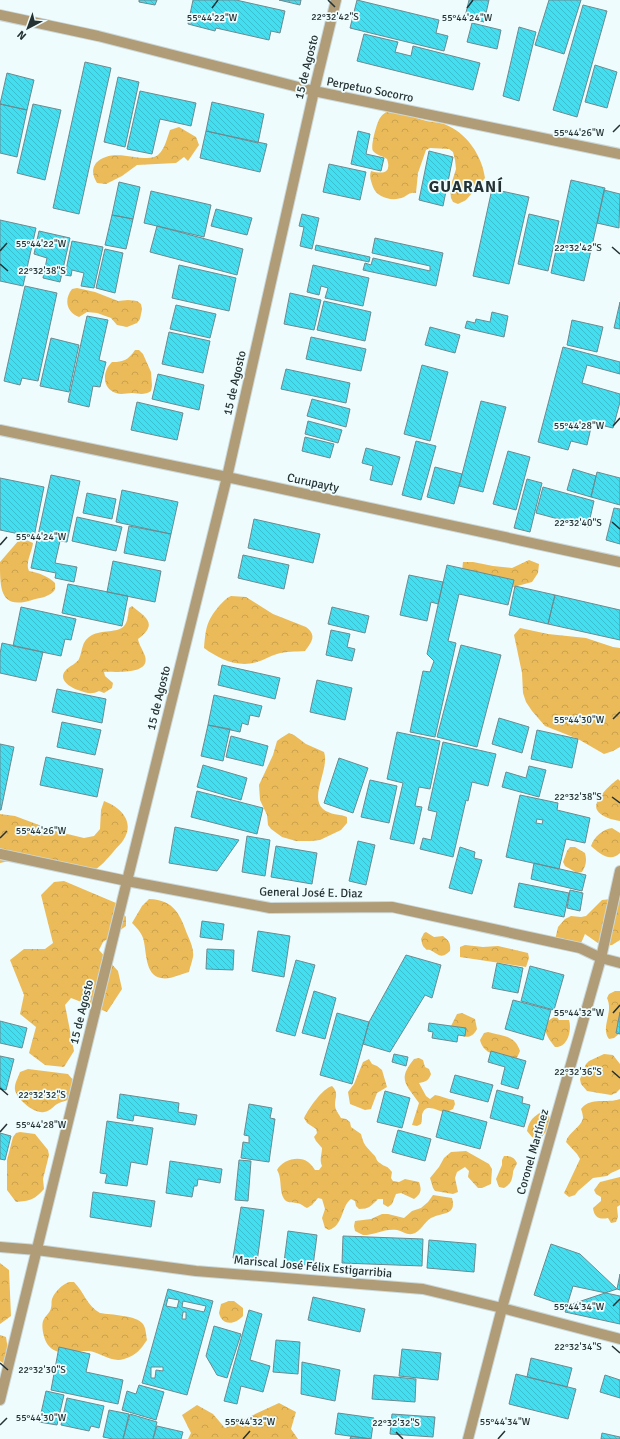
<svg xmlns="http://www.w3.org/2000/svg" width="620" height="1439" viewBox="0 0 620 1439" font-family="Signika,sans-serif">
<defs>
<pattern id="forest-crowns" width="20" height="18" patternUnits="userSpaceOnUse"><rect width="20" height="18" fill="#ebbb5a"/><path d="M2 6a3 3 0 1 1 6 0M12 15a3 3 0 1 1 6 0" fill="none" stroke="#c9a14f"/></pattern>
<pattern id="building-back-hatch" width="6" height="6" patternUnits="userSpaceOnUse"><rect width="6" height="6" fill="#44def1"/><path d="M-1 5l2 2M0 0l6 6M5-1l2 2" fill="none" stroke="#3bbfcf"/></pattern>
</defs>
<rect width="100%" height="100%" fill="#effcfe"/>
<path fill="url(#forest-crowns)" d="M390,111c11,1 22,6 33,9 6,2 14,2 21,4 22,8 38,31 41,54l-19,22 -8,4 -5,-2 -2,-4 -1,-10 6,-19 -1,-9 -2,-8 -4,-3 -19,-1 -4,2 -8,23 -2,20c-6,-1 -8,2 -12,4 -11,5 -27,1 -31,-10 -2,-6 -4,-10 -2,-16 11,3 21,3 16,-12 -4,-3 -11,-4 -14,-8 -3,-4 4,-29 7,-33 3,-4 5,-6 10,-7z
M179,127l17,10 3,8 -11,16 -4,-4 -8,6 -39,2 -15,11 -16,8 -9,-1c-4,-7 -6,-13 -1,-20 17,-18 49,2 62,-8 7,-6 9,-17 12,-25z
M77,288l18,4 23,9 10,-1 9,1 4,3 1,5 -2,10 -3,4 -10,4 -10,-2 -6,-7 -14,-5 -10,-1 -8,5c-13,-5 -15,-18 -7,-28z
M135,350h4l4,4 8,18 1,14 -1,5c-6,4 -11,3 -19,2 -5,0 -11,2 -16,0 -14,-4 -14,-22 -4,-31 12,0 16,-2 23,-12z
M24,539l9,4c-1,9 -8,20 -4,28 10,2 19,5 26,12 0,3 1,7 -2,9 -5,5 -14,6 -21,8 -32,10 -32,-11 -32,-38l19,-22z
M529,560l10,4 -1,9 -6,9 -26,7 -44,-18 1,-9h10l20,4 19,2z
M231,596l15,1 27,17 33,13c11,8 6,15 -1,24 -9,1 -19,0 -28,3 -7,2 -13,6 -20,8 -19,6 -38,-3 -53,-14 2,-20 2,-26 15,-42 4,-4 7,-8 12,-10z
M132,606c15,12 26,18 6,33 1,6 5,11 7,17 6,20 -32,15 -41,16l1,4 8,7 -1,5 -8,5 -5,-2c-7,4 -13,2 -21,-1 -8,-3 -22,-11 -11,-21 4,-4 9,-5 12,-10 4,-9 2,-18 13,-24 9,-5 26,-2 32,-9 4,-4 4,-12 5,-18z
M520,628l28,6 38,4 27,9 7,1v99l-7,4 -9,3 -26,-15 -33,-13 -13,-15 -6,-9 -3,-9 -1,-20 -8,-38z
M289,733l5,2 12,9 18,8c6,16 -15,45 -1,57 7,6 17,5 24,8v6l-6,7 -21,10 -9,1h-15l-14,-4 -11,-8 -3,-4 -1,-10 -7,-15 -1,-15 14,-30 4,-14 4,-3z
M618,779l2,2v40c-7,-1 -19,-4 -23,-11 -5,-9 14,-26 21,-31z
M104,801c16,6 31,20 20,38 -2,4 -7,8 -10,12 -7,8 -13,16 -23,21l-64,-15 -27,6v-49l15,2 40,15 29,7 10,-2 6,-7 1,-19z
M612,828l8,5v20c-10,10 -21,0 -29,-7 3,-9 12,-17 21,-18z
M570,847h5l10,6c2,7 1,13 -3,19l-5,1 -12,-7 -2,-4 4,-11z
M64,881l52,22 10,14v9l-23,16 -4,8 19,21 4,18 -15,23 -36,-14 -6,7 9,46 -10,16 -19,-2 -16,-12 7,-26 -16,-13 4,-19 -14,-35 14,-11h21l8,-6 -12,-48 13,-13z
M620,898v42l-8,5 -10,1 -17,-12 -4,9 -26,-3 3,-13 7,-8 6,-3 10,1 5,-1 16,-16z
M149,899c26,1 31,16 39,37 3,7 6,14 5,21 -1,5 -3,10 -4,15 -8,2 -19,8 -28,6 -17,-3 -14,-28 -18,-40 -2,-6 -7,-11 -11,-15l10,-17z
M426,932l8,5 9,-1c6,5 8,7 7,15 -10,9 -11,3 -20,-1 -3,-1 -3,1 -5,-2 -3,-2 -3,-6 -4,-9l3,-6z
M465,945l18,2 15,-1 30,7 1,5 -3,9 -66,-10v-10z
M615,991h5v42l-6,5 -5,1c-9,-12 5,-26 -2,-41l2,-4z
M462,1013l13,6 2,10c-7,14 -19,7 -26,-3l6,-12z
M556,1016l3,4h10c3,10 -1,28 -14,27 -10,-12 -16,-23 1,-31z
M488,1032c14,4 27,3 32,19l-4,9c-14,-3 -32,-4 -36,-20l4,-7z
M604,1054l9,1 7,9v25l-4,4 -5,2 -24,-4 -6,-7 -1,-5 6,-15 3,-3z
M419,1058l4,2 2,7 4,2 2,5c-2,6 -5,8 -12,9l7,13 4,3 5,-4c6,1 12,4 19,5l1,4 -2,5c-3,1 -5,3 -9,3 -7,-1 -19,-10 -22,3 0,3 0,6 -1,9l-4,2 -5,-1 7,-22c-13,-19 -22,-23 -5,-44z
M369,1059l3,5 5,2 5,4 5,17 -10,6 -6,16 -6,1 -15,-6 -2,-12 6,-8 9,-22z
M28,1069l40,5 6,7 -2,18c-4,1 -9,2 -13,4 -5,2 -8,8 -15,9 -10,2 -27,-13 -29,-22 -1,-6 3,-12 5,-18z
M332,1086c7,7 3,11 3,19 0,5 4,9 6,13l5,1 4,3 1,5 10,7c3,12 5,12 13,21 3,3 2,6 6,8 6,5 6,1 12,9l-1,6 2,3 6,1 6,-3 14,3c3,8 2,12 -5,17l-13,-6 -5,1 -4,10 -4,3 -5,-3v-5h-5c-7,7 -9,10 -19,10l-3,-3 -1,-5 -4,-2c-10,7 -7,26 -22,31l-4,-2 -3,-10 3,-9 -3,-10 -4,-1 -6,7 -5,3c-4,-2 -7,-5 -11,-5 -4,-1 -7,0 -10,-2 -8,-7 -3,-22 -9,-31 5,-10 22,-15 31,-8 3,2 5,5 7,8h4l3,-4c-3,-7 0,-11 0,-18l-6,-7 -2,-4 3,-4 -1,-4 -9,-6 -3,-5c5,-10 18,-29 28,-32z
M620,1099v70l-9,4 -4,3 -14,2 -15,13 -3,4 -6,2 -5,-4 16,-34 -3,-5 -11,-12c2,-10 15,-14 17,-24 0,-2 -1,-7 -2,-9 10,-13 26,-5 39,-10z
M543,1111l5,1c5,15 -1,17 -8,28l-8,-3 -5,-6c2,-11 7,-15 16,-20z
M20,1132l15,2 13,16 1,5 -6,24 1,10c-10,11 -14,12 -28,13l-9,-12v-30l6,-23 3,-4z
M466,1151l23,13 3,5 -1,15 -9,4h-4l-10,-11 1,-6 -4,-4 -8,5 -2,6 3,14 -5,2 -18,-3 -2,-3 -3,-10 9,-11 5,-9 7,-6z
M504,1156c7,0 10,1 13,7 -1,3 -4,7 -4,10 -1,7 -2,11 -9,15l-5,-1 -3,-8 6,-14v-5z
M620,1177v28l-3,2 1,10 -2,5 -5,1 -3,-5c-9,2 -14,-1 -15,-10l8,-7v-4l-5,-3 -2,-4 6,-8z
M433,1195l19,3c5,18 -10,14 -21,20 -7,4 -10,14 -19,16 -5,1 -10,-3 -15,-4 -12,-2 -22,5 -34,5l-8,-4 -1,-5 1,-5 16,-2 11,-5h6l16,4 8,-7 9,-3 7,-6z
M0,1263l9,7 2,46 -11,8z
M69,1282h5c10,10 13,24 26,31 11,2 36,2 43,11 3,4 3,11 4,16 -7,10 -10,15 -23,19 -12,4 -23,-6 -35,-8 -14,-1 -31,7 -41,-6 -4,-5 -7,-18 -5,-24 2,-5 7,-8 8,-13 1,-3 0,-6 1,-9 3,-8 10,-14 17,-17z
M229,1301h5l9,7v8c-8,9 -21,10 -24,-3l2,-9z
M0,1335l6,2 3,19 -6,7 -3,-2z
M279,1403l17,9 -5,17 7,10h-110l3,-6 -9,-18 15,-10 16,9 12,14z"/>
<path fill="url(#building-back-hatch)" stroke="#6c8a8f" fill-rule="evenodd" d="M139,0h18l-2,5 -16,-3z
M193,0h43l49,11 -5,22 -9,-2 -2,9 -53,-12 -1,3 -27,-7z
M279,0h22l-1,5z
M357,0l82,20 -3,13 12,3 -4,15 -94,-23z
M469,0h20l-5,22 -19,-5z
M549,0h32l-17,54 -29,-9z
M583,5l24,6 -30,106 -24,-7z
M472,23l29,7 -4,19 -30,-7z
M519,27l17,5 -17,69 -16,-5z
M364,34l34,8 -3,10 16,4 2,-10 67,17 -7,27 -116,-29z
M85,62l26,6 -32,146 -26,-6z
M595,65l22,7 -10,36 -22,-6z
M7,73l27,7 -7,30 -27,-6z
M118,77l21,5 -14,65 -21,-5z
M140,91l56,12 -5,23 -31,-7 -8,35 -25,-5z
M212,102l52,12 -6,29 -52,-12z
M0,104l27,6 -10,47 -17,-4z
M33,104l28,6 -16,70 -28,-7z
M206,131l61,13 -7,28 -60,-14z
M358,131l12,3 -4,20 18,4 -3,13 -30,-7z
M429,151l24,6 -10,49 -24,-6z
M329,164l37,8 -6,28 -37,-8z
M571,180l34,8 -21,93 -33,-8z
M119,182l21,5 -7,32 -21,-4z
M492,189l37,8 -20,87 -36,-8z
M604,190l16,4 -1,34 -22,-5z
M151,191l60,14 -7,32 -60,-14z
M216,209l36,9 -5,17 -36,-9z
M302,214l17,4 -7,31 -12,-3 4,-19 -5,-1z
M529,214l30,7 -11,50 -30,-7z
M112,215l21,4 -7,30 -21,-4z
M0,220l36,8 -13,58 -23,-5z
M157,226l86,23 -6,26 -87,-23z
M39,231l31,7 -10,44 -17,-4 4,-20 -13,-4z
M375,238l68,15 -7,33 -73,-16 2,-7 6,2 2,-7 57,13v-5l-58,-13z
M72,241l31,6 -9,41 -13,-2 3,-13 -12,-3 -1,6 -6,-1z
M316,245l54,12 -1,5 -54,-12z
M105,249l18,4 -8,40 -19,-5z
M179,265l57,13 -7,33 -57,-13z
M313,265l56,13 -6,28 -38,-8 3,-10 -7,-2 -2,9 -12,-3z
M25,286l32,7 -19,88 -16,-3 -2,7 -16,-4z
M290,293l31,7 -7,30 -30,-6z
M324,301l47,11 -6,29 -48,-11z
M620,302v27l-6,-1z
M176,305l40,9 -6,24 -40,-9z
M492,312l16,4 -4,21 -39,-9 2,-7 8,2 1,-4 14,3z
M87,316l21,4 -9,40 7,2 -6,25 -7,-1 -4,21 -21,-5z
M572,320l31,7 -6,25 -30,-7z
M430,327l30,8 -5,18 -30,-8z
M169,332l41,9 -7,32 -41,-9z
M311,337l55,12 -5,22 -55,-12z
M51,338l28,7 -10,47 -29,-6z
M563,347l57,15v12l-33,-9 -5,18 38,11v8l-7,26 -21,-5 -5,22 -16,-4 -3,9 -30,-8z
M422,365l26,7 -18,69 -26,-7z
M286,369l64,14 -4,20 -65,-14z
M158,374l46,11 -5,25 -47,-11z
M312,399l38,10 -4,18 -39,-11z
M481,401l25,6 -23,85 -24,-6z
M137,402l46,11 -6,27 -46,-10z
M308,421l34,9 -4,13 -33,-9z
M305,437l29,7 -4,14 -28,-7z
M416,441l20,5 -15,54 -19,-5z
M366,448l34,9 -8,28 -22,-5 3,-14 -11,-3z
M508,451l22,6 -14,53 -23,-6z
M435,467l27,7 -8,30 -27,-7z
M573,469l23,7 -5,21 -24,-7z
M597,472l23,6v27l-29,-8z
M51,475l29,6 -13,61 -7,-1 -5,22 22,4 -3,15 -19,-4 1,-5 -25,-5z
M0,478l44,9 -10,50 -34,-7z
M527,479l15,4 -12,49 -16,-4z
M543,487l51,14 -6,26 -52,-14z
M122,490l56,12 -7,32 -55,-12z
M87,493l29,6 -4,20 -29,-6z
M614,508l6,1v35l-14,-4z
M77,517l45,10 -6,24 -44,-10z
M254,519l66,15 -7,29 -65,-15z
M129,526l42,8 -6,27 -41,-8z
M243,555l46,10 -5,24 -46,-11z
M113,561l48,10 -6,31 -48,-10z
M447,565l67,15 -6,25 -49,-11 -11,47 8,2 -21,94 -25,-5 13,-61 7,1 4,-11 -7,-7z
M409,575l34,7 -5,22 -7,-2 -4,19 -27,-6z
M68,584l60,12 -6,30 -60,-13z
M515,586l40,9 -7,29 -39,-9z
M555,595l65,15v30l-72,-16z
M21,607l55,12 -5,21 -6,-1 -4,17 -48,-10z
M332,607l37,9 -4,17 -37,-9z
M331,630l19,4 -3,13 8,2 -3,12 -26,-6z
M2,643l41,9 -7,29 -36,-8v-19z
M461,645l40,10 -24,92 -40,-10z
M222,665l58,13 -5,21 -57,-14z
M317,680l35,8 -7,32 -35,-8z
M57,689l49,10 -4,24 -50,-11z
M214,695l48,11 -3,11 -9,-2 -2,10 -6,-2 -2,9 -32,-7z
M499,718l30,9 -7,26 -30,-9z
M62,722l39,8 -6,25 -38,-8z
M208,725l22,4 -7,32 -22,-5z
M537,730l41,9 -6,29 -41,-9z
M397,732l43,9 -10,48 -11,-2 -4,19 7,1 -8,37 -24,-5 13,-56 -16,-4z
M231,736l37,10 -5,20 -37,-9z
M443,742l53,12 -8,32 -16,-4 -4,19 -2,-1 -13,57 -33,-8 3,-11 8,2 6,-28 -9,-2z
M0,744l14,3 -13,63h-1z
M46,757l57,12 -6,28 -57,-12z
M339,758l29,10 -15,45 -29,-10z
M203,765l44,13 -6,22 -44,-13z
M529,766l17,4 -7,27 -37,-10 4,-15 20,6z
M370,780l27,6 -8,37 -28,-6z
M197,791l66,17 -6,26 -66,-17z
M520,795l38,8 -1,7 33,8 -5,25 -19,-4 -7,30 -53,-12zM537,819l6,1 -1,4 -6,-1z
M175,827l64,13 -22,31 -48,-8z
M247,836l23,4 -5,36 -23,-4z
M358,841l17,4 -9,40 -17,-4z
M276,846l41,7 -5,31 -41,-7z
M460,847l15,5 -1,6 8,2 -10,34 -23,-6z
M534,863l52,12 -4,16 -51,-12z
M519,883l50,10 -5,24 -50,-10z
M570,890l13,3 -3,18 -13,-3z
M202,921l22,3 -2,16 -22,-3z
M258,931l32,5 -6,41 -32,-6z
M207,949l27,1 -1,20 -27,-1z
M406,955l35,10 -9,33 -7,-3 -35,57 -27,-8 6,-22z
M296,960l19,5 -20,71 -19,-5z
M497,963l26,5 -5,25 -26,-5z
M530,966l34,9 -10,35 -33,-9z
M314,991l22,7 -11,41 -23,-6z
M513,1000l38,10 -8,30 -38,-11z
M620,1012v22l-4,-1z
M337,1013l32,9 -17,62 -32,-9z
M0,1021l27,7 -5,20 -22,-5z
M429,1023l37,5 -1,8 -7,-1 -1,7 -25,-4 1,-6 -5,-1z
M491,1051l35,10 -8,28 -17,-5 4,-17 -17,-5z
M394,1054l14,3 -2,9 -14,-4z
M0,1056l14,3 -8,31 -6,-1z
M455,1075l38,10 -5,17 -38,-10z
M497,1090l26,7 -1,6 8,2 -6,22 -34,-9z
M385,1091l25,7 -8,30 -25,-6z
M120,1094l59,9 -1,9 19,3 -2,10 -61,-10 -1,6 -16,-3z
M249,1104l23,4 -2,10 5,1 -6,43 -28,-4 2,-16 6,1v-7l-5,-1z
M443,1110l44,12 -7,27 -44,-12z
M107,1121l46,7 -6,37 -16,-3 -4,24 -22,-3 2,-9 -7,-1z
M398,1130l33,9 -6,22 -33,-9z
M0,1133l11,3 -6,24 -5,-1z
M239,1160l12,1 -3,40 -13,-1z
M170,1161l52,8 -2,14 -22,-4 -1,7h-3l-2,11 -26,-4z
M93,1192l62,9 -4,26 -61,-10z
M241,1207l23,3 -7,52 -24,-4z
M288,1231l29,4 -4,31 -29,-4z
M343,1236l80,3 -1,27 -80,-3z
M429,1240l47,4 -2,28 -47,-4z
M551,1244l29,10 37,35 -51,17 -32,-11z
M620,1274v16l-3,-1z
M573,1286l47,10v28l-55,-12z
M168,1289l45,12 -26,94 -45,-12zM168,1298l11,2 -2,8 -11,-2zM183,1301l23,5 -2,6 -22,-5zM183,1312h3v7h-4zM151,1367h12v4l-7,-1 -1,8h-4z
M313,1297l52,12 -5,23 -52,-12z
M249,1310l13,4 -12,46 20,6 -7,26 -22,-6 -4,18 -13,-3z
M214,1326l27,8 -14,44 -10,-3 -11,-19z
M276,1340l24,2 -2,32 -25,-2z
M59,1347l31,7 -4,18 37,8 -5,24 -67,-14z
M402,1349l39,4 -3,27 -39,-4z
M531,1358l41,10 -5,19 -40,-10z
M302,1362l38,8 -5,31 -34,-7z
M516,1374l60,15 -8,30 -59,-15z
M374,1375l42,4 -1,23 -43,-3z
M605,1375l15,5v18l-20,-6z
M139,1385l25,7 -8,28 -34,-10 5,-19 9,3z
M46,1391l18,4 -7,30 -18,-3z
M67,1398l37,8 -5,22 -8,-2 -2,5 -28,-6z
M109,1410l20,4 -6,25h-10l-10,-2z
M338,1413l36,5 -3,21 -36,-5z
M130,1414l27,8 -4,17h-30z
M392,1414l43,3 -2,20 -43,-3z
M157,1426l26,6 -2,7h-28z
M602,1433l18,4v2h-19z
M351,1436l20,3h-21z"/>
<g fill="none" stroke-linecap="round" stroke-linejoin="round">
<g stroke="#cbd8da" stroke-width="12">
<path id="minor" d="M0,15l98,21 216,55 306,63
M0,430l227,47 393,85
M0,854l127,27 143,27 122,-1 188,41 21,10 19,5
M0,1247l37,3 159,21 227,18 79,19 118,31
M0,1400l127,-519 100,-404 87,-386 22,-91
M468,1439l34,-131 99,-350 19,-87"/>
</g>
<use href="#minor" stroke="#b09c76" stroke-width="10"/>
</g>
<path fill="none" stroke="#253234" stroke-width="1.5" d="M328,0l7,7M212,8l6,-8M467,8l6,-8M613,132l7,-7M612,247l8,7M0,251l7,-8M0,264l8,7M613,426l7,-8M612,522l8,7M0,545l7,-8M613,719l7,-7M612,797l8,6M0,838l7,-7M613,1013l7,-8M612,1071l8,7M0,1088l8,7M0,1132l7,-8M613,1306l7,-7M612,1346l8,7M0,1363l8,7M0,1425l7,-7M396,1432l7,7M243,1439l7,-8M498,1439l7,-8"/>
<g text-anchor="middle" dominant-baseline="central" stroke-width="3.5" stroke-linejoin="round" paint-order="stroke">
<g font-size="12" fill="#253234" stroke="#effcfe">
<text transform="translate(307 67) rotate(-76)">15 de Agosto</text>
<text transform="translate(370 90) rotate(11)">Perpetuo Socorro</text>
<text transform="translate(235 383) rotate(-77)">15 de Agosto</text>
<text transform="translate(313 483) rotate(12)">Curupayty</text>
<text transform="translate(159 698) rotate(-76)">15 de Agosto</text>
<text transform="translate(311 893) rotate(1)">General José E. Diaz</text>
<text transform="translate(82 1012) rotate(-76)">15 de Agosto</text>
<text transform="translate(533 1152) rotate(-74)">Coronel Martínez</text>
<text transform="translate(313 1267) rotate(5)">Mariscal José Félix Estigarribia</text>
</g>
<g font-size="16" font-weight="bold" letter-spacing="1" fill="#253234" stroke="#effcfe">
<text x="466" y="187">GUARANÍ</text>
</g>
</g>
<g font-size="10" text-anchor="middle" fill="#253234" stroke="#effcfe" stroke-width="3.5" stroke-linejoin="round" paint-order="stroke">
<text x="335" y="20">22°32'42"S</text>
<text x="212" y="21">55°44'22"W</text>
<text x="467" y="21">55°44'24"W</text>
<text x="579" y="136">55°44'26"W</text>
<text x="41" y="247">55°44'22"W</text>
<text x="578" y="251">22°32'42"S</text>
<text x="42" y="274">22°32'38"S</text>
<text x="579" y="429">55°44'28"W</text>
<text x="578" y="526">22°32'40"S</text>
<text x="41" y="540">55°44'24"W</text>
<text x="579" y="723">55°44'30"W</text>
<text x="578" y="800">22°32'38"S</text>
<text x="41" y="834">55°44'26"W</text>
<text x="579" y="1016">55°44'32"W</text>
<text x="578" y="1075">22°32'36"S</text>
<text x="42" y="1098">22°32'32"S</text>
<text x="41" y="1128">55°44'28"W</text>
<text x="579" y="1310">55°44'34"W</text>
<text x="578" y="1350">22°32'34"S</text>
<text x="42" y="1373">22°32'30"S</text>
<text x="41" y="1421">55°44'30"W</text>
<text x="250" y="1425">55°44'32"W</text>
<text x="505" y="1425">55°44'34"W</text>
<text x="396" y="1426">22°32'32"S</text>
</g>
<g transform="translate(28 28) rotate(221)" stroke="#effcfe" stroke-width="3" paint-order="stroke">
<path d="M0-3L7 15L0 10L-7 15Z" fill="#253234"/>
<text y="-6" font-size="11" font-weight="bold" text-anchor="middle" fill="#253234">N</text>
</g>
</svg>
